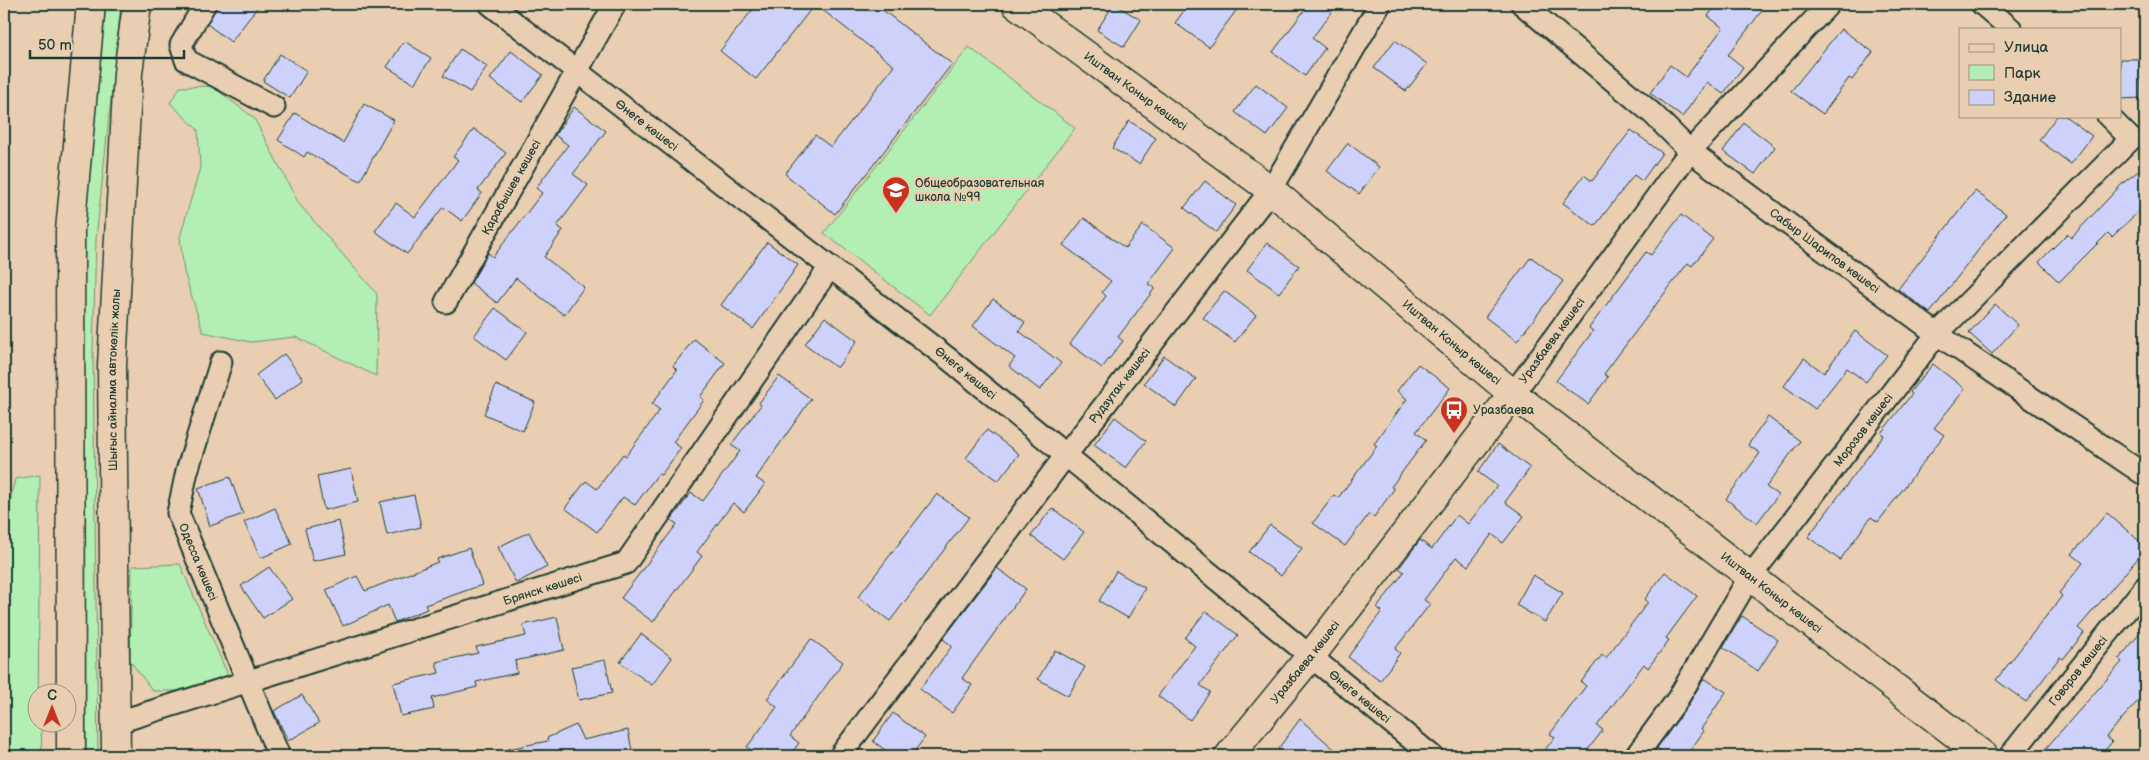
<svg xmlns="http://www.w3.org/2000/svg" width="2149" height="760" viewBox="0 0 2149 760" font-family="'Balsamiq Sans',sans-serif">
<rect width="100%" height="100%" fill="#eaceb1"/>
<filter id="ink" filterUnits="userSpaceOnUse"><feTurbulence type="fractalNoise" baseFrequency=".02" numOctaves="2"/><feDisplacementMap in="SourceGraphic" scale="10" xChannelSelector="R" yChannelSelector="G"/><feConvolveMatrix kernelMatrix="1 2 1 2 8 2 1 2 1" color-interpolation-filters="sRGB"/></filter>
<g filter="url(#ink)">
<path fill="#b3eeb2" stroke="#699673" d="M106,4h15l-25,235 -3,112 5,405h-12l-4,-517z
M969,47l106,81 -145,187 -106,-82z
M212,86l42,32 45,86 78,90 -1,82 -80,-39 -45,5 -48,-10 -19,-60 -4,-35 20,-69 -2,-38 -28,-27 10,-16z
M40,475l-2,247 3,1 1,33h-38v-235l2,-1 9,-41z
M180,564l50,116 -39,11h-38l-23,-30 2,-95z"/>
<path fill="#ced2fa" stroke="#1f3d34" d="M217,4h43l-29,38 -24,-18z
M757,4h118l77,60 -117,150 -50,-40 30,-39 16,12 63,-81 -79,-62 -59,75 -36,-28z
M1114,4l27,16 -17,27 -27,-17z
M1189,4h52l-32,43 -34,-24z
M1309,4h29l-26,34 13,10 -20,28 -32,-24z
M1717,4h50l-39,51 15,12 -20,27 -16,-12 -25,35 -32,-24 20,-28 16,12 37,-49 -15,-12z
M1841,29l32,23 -21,28 -3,-2 -26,36 -32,-23z
M1395,40l32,24 -21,27 -32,-23z
M404,41l27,17 -17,26 -27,-17z
M460,49l27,17 -17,26 -27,-16z
M511,51l32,24 -21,27 -32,-23z
M280,54l27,17 -17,27 -27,-17z
M2120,59h20l1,39 -21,1z
M1256,84l32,24 -21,28 -32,-24z
M364,104l30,16 -34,61 -53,-29 -3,5 -26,-17 17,-27 48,30z
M574,107l32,24 -33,43 15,11 -31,41 6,4 -19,27 40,30 -20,28 -48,-37 -19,25 -26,-20 17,-30 5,4 49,-64 -6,-5 32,-43 -13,-10z
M2057,116h8l27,20 -21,28 -32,-24z
M1129,121l27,17 -17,26 -27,-16z
M1744,123l31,24 -20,27 -32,-23z
M474,129l32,24 -28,37 4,3 -20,28 -19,-14 -36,47 -32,-23 21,-28 19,14 43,-57 -5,-3z
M1631,130l31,23 -20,28 -8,-6 -39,51 -32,-23 21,-28 8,6z
M1348,143l31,24 -20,27 -32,-23z
M2145,166v39l-33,32 -4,-4 -49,49 -20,-20 28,-28 4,4 52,-55z
M1205,181l31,24 -20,27 -32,-24z
M1975,191l31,23 -76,99 -32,-24z
M1681,215l32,24 -21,27 -4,-3 -31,40 -53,71 4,3 -20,27 -32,-23 37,-50 -4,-3 57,-76 5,3z
M1084,218l41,30 18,-23 32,23 -27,36 7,4 -37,49 5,4 -21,27 -32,-24 36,-48 -4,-4 9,-11 -48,-36z
M767,242l31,23 -45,64 -32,-24z
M1267,243l32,23 -20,27 -32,-23z
M1531,257l32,24 -46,60 -32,-24z
M1224,291l32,24 -21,27 -32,-24z
M993,299l32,23 -6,9 42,32 -21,27 -31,-24 6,-8 -42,-32z
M1995,304l23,21 -26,29 -23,-21z
M495,308l32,24 -21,28 -32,-24z
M825,317l32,24 -20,27 -32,-24z
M1855,331l32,24 -21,27 -19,-14 -32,41 -31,-23 20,-28 20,15z
M694,339l31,24 -25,34 4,3 -31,42 8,6 -20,27 -3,-1 -23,31 -12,-8 -26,35 -32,-24 21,-27 11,8 26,-35 3,2 34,-46 -8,-6 25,-34 -4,-4z
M284,354l19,25 -28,21 -19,-25z
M1164,356l32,23 -20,28 -32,-24z
M1418,364l32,24 -34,44 10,8 -35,47 3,2 -20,28 -5,-3 -24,32 -32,-23 21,-28 4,3 39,-52 -3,-2 33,-45 -10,-8z
M1933,364l32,25 -31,39 10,7 -66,87 -7,-5 -31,43 -32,-23 76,-102 -3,-2 31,-39 -2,-2z
M779,376l32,23 -55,79 9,6 -21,28 -11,-9 -36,49 5,4 -49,66 -32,-24 56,-74 -6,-4 20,-27 12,8 37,-50 -9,-6 30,-40 -2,-2z
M496,385l39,17 -12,29 -39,-17z
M1115,417l31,24 -20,27 -32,-23z
M1768,417l32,24 -34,46 12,8 -21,28 -31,-24 34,-46 -12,-8z
M987,430l32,24 -21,27 -32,-23z
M1498,444l32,24 -25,34 19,14 -21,27 -11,-9 -24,32 -12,-9 -32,43 6,4 -35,45 5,4 -20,28 -32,-24 34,-46 -5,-3 27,-36 -5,-4 21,-28 12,9 25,-34 11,9 29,-38 -19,-14z
M351,469l7,33 -34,8 -7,-34z
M230,477l13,37 -33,12 -12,-38z
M937,494l32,23 -79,104 -32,-24z
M414,495l7,32 -34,8 -7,-33z
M275,508l17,36 -31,14 -17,-36z
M1052,508l32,24 -21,27 -32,-23z
M2107,513l38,33v4l-67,78 6,5 -21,26 -3,-2 -34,45 -30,-22 66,-84 -3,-3 24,-30 -11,-9z
M339,521l7,33 -33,7 -8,-32z
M1270,525l32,23 -21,28 -32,-24z
M529,532l18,35 -31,16 -18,-36z
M469,548l13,37 -57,20 2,4 -32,13 -7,-17 -45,21 -17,-36 31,-14 8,15 73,-29 -1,-3z
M269,567l23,32 -29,19 -22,-32z
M997,568l29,21 -64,89 10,7 -20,28 -32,-24 32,-43 -9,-7z
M1116,571l29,17 -17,30 -29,-17z
M1665,572l32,24 -31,42 3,2 -21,28 -4,-4 -47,62 6,4 -20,26h-43l15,-19 -5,-3 36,-48 -5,-4 21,-27 4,3 42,-56 -3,-3z
M1533,575l30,18 -18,29 -29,-17z
M1206,611l32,24 -38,50 10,7 -20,28 -32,-24 37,-50 -10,-8z
M1742,616l36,24 -20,31 -35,-24z
M557,617l7,33 -49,11 2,12 -41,9 1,5 -45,11 2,11 -33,7 -8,-33 46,-10 -3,-11 42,-9 -2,-6 50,-11 -3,-11z
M2145,627v66l-39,44 6,5 -12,14h-61l83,-94 -3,-3z
M641,634l31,24 -20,27 -32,-23z
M811,639l32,23 -53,74 9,7 -10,13h-29l-13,-9 30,-40 -10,-8z
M1055,650l30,17 -17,29 -30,-17z
M605,660l7,33 -33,7 -8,-33z
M1704,678l22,14 -25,37 3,2 -18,25h-18l-11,-8 30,-41z
M302,695l17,28 -31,18 -14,-30z
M893,713l32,24 -14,19h-18l-20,-15z
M1300,719l42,37h-54l-10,-7z
M576,725l7,15 45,-10 5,26h-124l-1,-7 40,-8 -1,-3z"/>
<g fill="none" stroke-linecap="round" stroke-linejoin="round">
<g stroke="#1f3d34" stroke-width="25">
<g id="minor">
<path d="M205,4l-24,41 5,15 88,47"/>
<path id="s1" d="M490,4l460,356 482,396"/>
<path id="s2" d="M1522,4l131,110 37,37 247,183 208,141"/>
<path d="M1982,4l29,25"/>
<path d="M2108,116l23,23"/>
<path id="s3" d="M446,302l169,-298"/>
<path id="s4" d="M221,362l-34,109 -9,42 101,243"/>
<path id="s5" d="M1513,394l177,-243 139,-147"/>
<path id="s6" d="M115,723l511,-160 204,-296"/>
<path id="s7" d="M840,756l226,-301 205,-265 109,-186"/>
<path id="s8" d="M1636,756l41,-56 72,-122 188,-244 194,-195"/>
<path id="s9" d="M2010,756l135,-169"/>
</g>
</g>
<g stroke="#1f3d34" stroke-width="31">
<g id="tertiary">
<path id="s10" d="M1016,4l255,186 242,204 471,362"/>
<path id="s11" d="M1229,756l81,-99 203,-263"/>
</g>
</g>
<g stroke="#1f3d34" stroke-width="31">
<g id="primary">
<path d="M71,756l-1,-525 21,-227"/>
<path id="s12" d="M116,756l-4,-390 16,-293 9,-69"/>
</g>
</g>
<use href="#minor" stroke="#eaceb1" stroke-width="21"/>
<use href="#tertiary" stroke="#eaceb1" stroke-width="28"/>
<use href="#primary" stroke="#eaceb1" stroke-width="28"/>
</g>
</g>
<defs>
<g id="school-pin" transform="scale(1.4375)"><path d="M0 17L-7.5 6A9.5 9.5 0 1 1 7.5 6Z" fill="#c8321e" stroke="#eaceb1"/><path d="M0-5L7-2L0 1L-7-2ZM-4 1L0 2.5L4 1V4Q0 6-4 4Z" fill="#fff"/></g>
<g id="bus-pin" transform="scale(1.4375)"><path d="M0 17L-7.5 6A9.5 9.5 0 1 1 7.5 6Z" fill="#c8321e" stroke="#eaceb1"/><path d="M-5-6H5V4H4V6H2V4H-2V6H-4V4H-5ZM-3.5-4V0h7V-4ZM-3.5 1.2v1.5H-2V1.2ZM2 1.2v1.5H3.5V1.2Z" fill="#fff"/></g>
</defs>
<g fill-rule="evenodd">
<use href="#school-pin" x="896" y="190"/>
<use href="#bus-pin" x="1454" y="410"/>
</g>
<g text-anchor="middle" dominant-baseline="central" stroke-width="4.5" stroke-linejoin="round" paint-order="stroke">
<g font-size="12" fill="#1f3d34" stroke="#eaceb1">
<text stroke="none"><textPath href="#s10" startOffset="148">Иштван Коныр көшесі</textPath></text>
<text stroke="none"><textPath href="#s1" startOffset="198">Өнеге көшесі</textPath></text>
<text stroke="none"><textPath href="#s3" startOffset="132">Қарабышев көшесі</textPath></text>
<text stroke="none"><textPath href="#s2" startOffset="391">Сабыр Шарипов көшесі</textPath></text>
<text stroke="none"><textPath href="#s5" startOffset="66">Уразбаева көшесі</textPath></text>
<text stroke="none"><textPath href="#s10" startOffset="552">Иштван Коныр көшесі</textPath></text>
<text stroke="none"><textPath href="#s1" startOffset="602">Өнеге көшесі</textPath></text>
<text stroke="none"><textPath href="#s12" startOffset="376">Шығыс айналма автокөлік жолы</textPath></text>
<text stroke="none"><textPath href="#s7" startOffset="464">Рудзутак көшесі</textPath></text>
<text stroke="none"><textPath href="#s8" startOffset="398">Морозов көшесі</textPath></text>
<text stroke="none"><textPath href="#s4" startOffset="210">Одесса көшесі</textPath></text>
<text stroke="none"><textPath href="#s6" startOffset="448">Брянск көшесі</textPath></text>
<text stroke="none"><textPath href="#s10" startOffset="958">Иштван Коныр көшесі</textPath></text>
<text stroke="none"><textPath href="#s11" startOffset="121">Уразбаева көшесі</textPath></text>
<text stroke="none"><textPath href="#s9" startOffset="109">Говоров көшесі</textPath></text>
<text stroke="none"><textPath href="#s1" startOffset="1112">Өнеге көшесі</textPath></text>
</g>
<g font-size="12" fill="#1f3d34" stroke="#eaceb1" text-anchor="start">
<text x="915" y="183">Общеобразовательная<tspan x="915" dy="14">школа №99</tspan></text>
<text x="1473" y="410">Уразбаева</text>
</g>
</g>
<rect width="2149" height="760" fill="none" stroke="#eaceb1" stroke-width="20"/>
<rect x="10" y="10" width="2129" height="740" fill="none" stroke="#1f3d34" stroke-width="2" filter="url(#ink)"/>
<rect x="1959" y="28" width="162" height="90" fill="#eaceb1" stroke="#99947f"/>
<rect x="1969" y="44" width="25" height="8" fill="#eaceb1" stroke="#99947f"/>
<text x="2004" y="52" font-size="15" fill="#1f3d34">Улица</text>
<rect x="1969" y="65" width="25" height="15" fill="#b3eeb2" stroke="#99947f"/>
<text x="2004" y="78" font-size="15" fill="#1f3d34">Парк</text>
<rect x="1969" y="90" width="25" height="15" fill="#ced2fa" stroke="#99947f"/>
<text x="2004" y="102" font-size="15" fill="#1f3d34">Здание</text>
<g transform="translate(52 708)"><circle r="24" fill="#eaceb1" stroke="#99947f"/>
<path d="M0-4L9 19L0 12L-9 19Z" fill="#c8321e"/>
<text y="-8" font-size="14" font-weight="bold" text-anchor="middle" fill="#1f3d34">С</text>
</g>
<path d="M30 50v8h154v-8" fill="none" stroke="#1f3d34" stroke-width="2.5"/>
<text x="38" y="50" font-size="15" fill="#1f3d34" stroke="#eaceb1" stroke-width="4" paint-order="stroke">50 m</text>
</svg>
